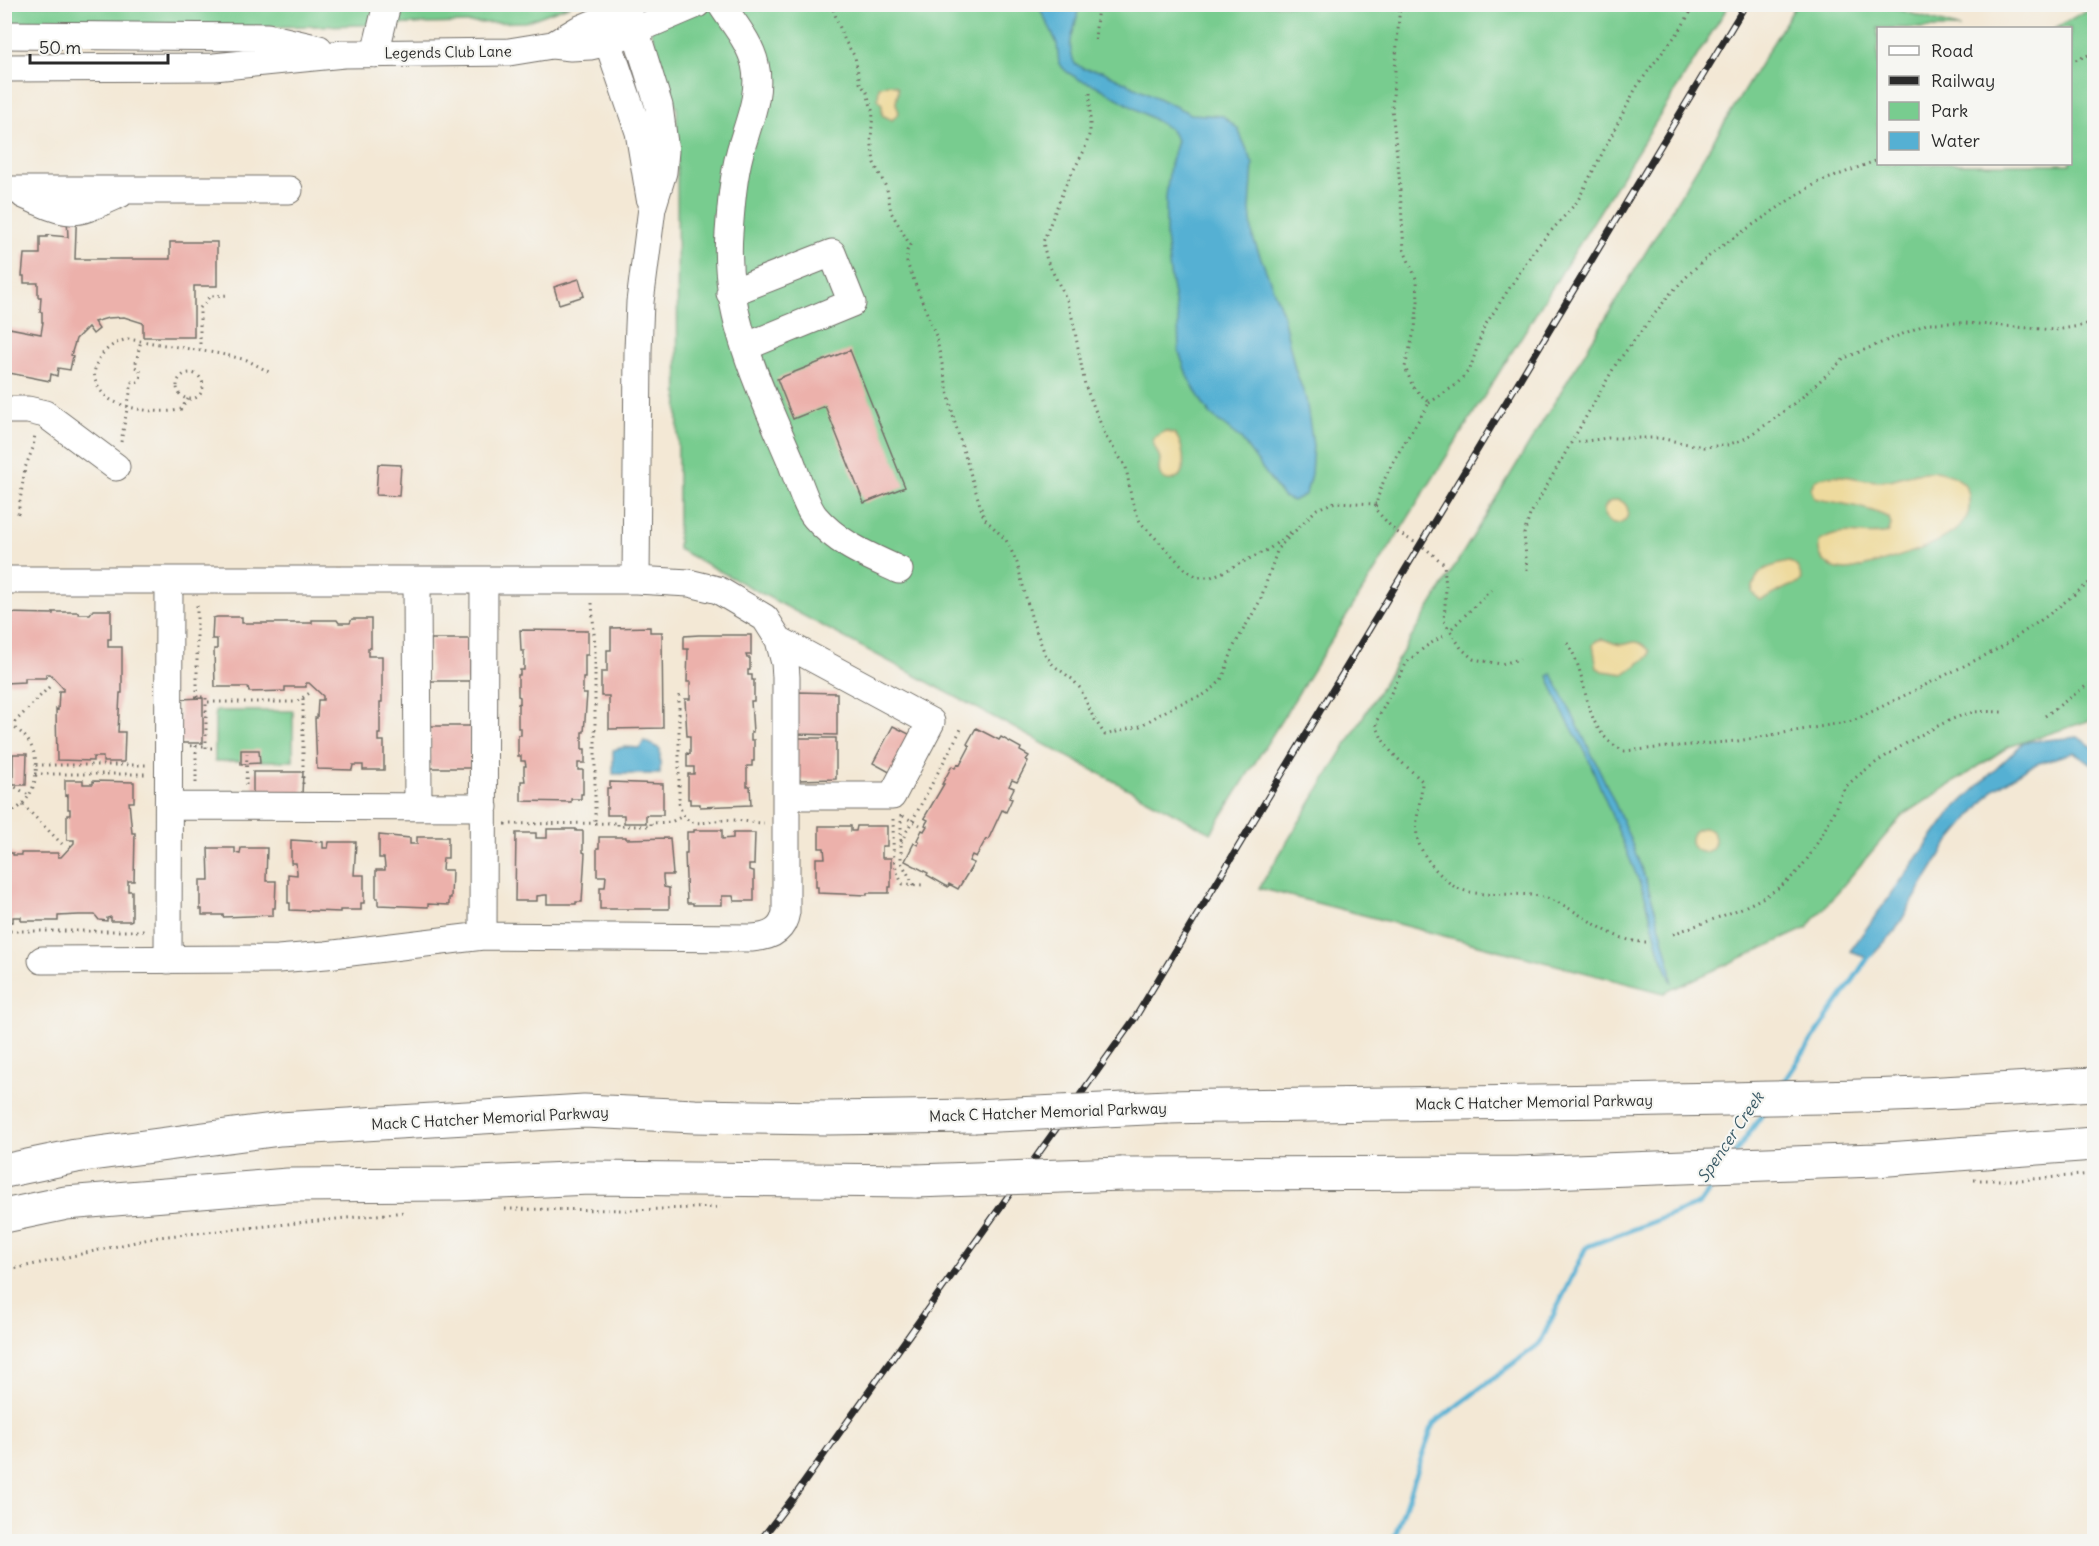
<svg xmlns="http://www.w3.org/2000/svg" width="2099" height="1546" viewBox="0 0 2099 1546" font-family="Delius,sans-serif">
<rect width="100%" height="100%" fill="#f6f6f2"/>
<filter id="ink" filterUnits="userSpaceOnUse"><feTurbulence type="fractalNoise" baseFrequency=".0167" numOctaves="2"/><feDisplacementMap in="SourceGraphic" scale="12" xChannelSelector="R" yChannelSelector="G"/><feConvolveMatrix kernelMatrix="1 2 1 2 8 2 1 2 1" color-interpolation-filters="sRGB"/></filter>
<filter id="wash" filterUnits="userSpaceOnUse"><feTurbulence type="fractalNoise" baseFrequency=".008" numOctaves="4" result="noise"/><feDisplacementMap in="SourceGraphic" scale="24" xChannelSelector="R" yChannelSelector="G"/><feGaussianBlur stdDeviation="1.35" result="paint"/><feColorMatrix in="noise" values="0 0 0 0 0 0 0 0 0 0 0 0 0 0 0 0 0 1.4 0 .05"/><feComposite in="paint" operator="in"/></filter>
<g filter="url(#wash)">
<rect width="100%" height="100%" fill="#f3e8d5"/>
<path fill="#78cc8f" stroke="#527c5d" stroke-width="1.5" d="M4,5h567l-46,17 -520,10z
M642,5h1087l-518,828 -533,-284 -1,-440z
M1796,5h87l77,23h-82v136h192v-136h-15l39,-22v713l-86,28 -106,69 -95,112 -143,65 -405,-105z
M215,711h78v50h-78z"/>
<path fill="#eeda9e" stroke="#8c8264" stroke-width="1.5" d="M887,84c17,1 10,7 9,19 0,2 3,8 3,10l-7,7 -10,-5v-10l-4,-7 1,-11z
M1165,431l10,3c7,8 12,32 5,41 -5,7 -17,7 -20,-1 -2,-5 0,-10 0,-15 -1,-6 -6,-11 -7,-18l2,-4z
M1935,471c15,3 33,8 34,26 0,5 1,14 -2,19 -11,26 -72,42 -97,49 -7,1 -16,5 -23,5 -17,0 -30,-10 -28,-28 24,-17 45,-3 69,-9l3,-8 -2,-7c-23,-12 -49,-14 -75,-20l-3,-9 3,-8c24,-14 49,4 75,-1 7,-1 15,-5 23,-6 7,-2 16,-2 23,-3z
M1604 512a12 12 0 1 1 24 0a12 12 0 1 1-24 0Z
M1789,562c9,3 10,8 13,17l-4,5c-16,2 -24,14 -39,16l-7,-8c4,-24 15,-25 37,-30z
M1602,639c6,1 10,4 15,5 14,4 16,-11 33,7l-1,5 -25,18 -21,-3 -6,-3 -4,-23 3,-4z
M1691 840a12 12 0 1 1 24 0a12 12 0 1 1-24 0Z"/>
<path fill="#55b0d3" stroke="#406e7f" stroke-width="1.5" d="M1038,5h40c1,25 -15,33 -3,59l10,5 17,2 89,43 32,2 15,13 15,35 -3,46 3,28 29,73 13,58 11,30 7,47 -2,28 -5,20 -13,7 -10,-4 -42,-58 -30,-24 -6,-8 -17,-29 -9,-26 -1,-33 -8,-46 -4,-36v-40l4,-32 7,-25 -7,-11 -75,-44 -15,-5 -13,-8 -8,-8 -2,-20 -6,-14z
M1552,674c41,82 85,166 109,256 4,17 11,35 11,53l-12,-30 -15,-57 -59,-143 -24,-42 -14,-35z
M2078,737l16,11v17l-20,-13 -44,14 -36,23 -48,57 -51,85 -25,27 -20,-7 100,-138 74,-71z
M644,741l16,8v25h-47v-24l11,-3 16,1z"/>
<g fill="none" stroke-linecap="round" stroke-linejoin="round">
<path stroke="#55b0d3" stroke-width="5" d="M1781,1086l91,-134
M1735,1153l31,-44
M1393,1542l40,-118 107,-81 46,-96 114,-43 18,-26"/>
</g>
<g id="blocks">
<path fill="#ecb1ab" d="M66,202h11l-2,57h95v-17h47v44h-23v51h-51v-14l-19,-6 -16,1 -14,4 5,7 -6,5 -5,-7 -12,12 -5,16 2,1 -3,14 -12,-2 -1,8 -6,-2 -1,7 -46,-9v-45l37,7 2,-12h-1v-10h-2l1,-15h-3v-14h-14v-7h-2l2,-22h16v-17h7v-2l21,2z
M579,279l5,17 -25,8 -5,-17z
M850,350l55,137 -41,16 -39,-97 -32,13 -16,-40z
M378,464l23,1 -2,31 -23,-1z
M93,610h18v29h-3v8h14v46h-2l-2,39h7l-1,30h-21v-5h-10v4l-36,-1 -1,-51 2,1 1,-19h4v-3l-13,-14h-4v4h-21v4l-21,1v-70l49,1v-2h24l2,2h11z
M217,617h25v6h70v-3h25l2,3h11l2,-4h19v29h-3v8h14v46h-2v32h-2v7h6v29h-21v-5h-10l-1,5 -35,-1 -2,-51h2l1,-18h5v-4l-14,-13h-3v4h-21v4l-36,1 -1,-5h-33l-1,-38h3v-10h-5l1,-21z
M650,627v5h12l1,96 -54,1v-33h-8v-24h6v-22h4v-22z
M520,630l68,1v24h-3v23h-2v16h4l-3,38h-2v17h3v14h-7v7h5v24h-2v5h-10v3l-50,-1v-20h4l-1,-7v-8h2l-1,-5h-4v-5h-3v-21h3v-7h-3v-24l2,-1v-6l-2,-1v-21h2v-5h4v-19h-3z
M699,635h52v20h-5l1,3h3v12h-2v5h4v5h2v21h-3l2,31h-2v8h3v21h-2v5h-5v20h3l1,19 -51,2v-3h-10v-5h-2v-25h6v-7h-7v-14l3,1v-18h-3l-2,-37h5v-15h1v-2h-4l1,-33h-4v-13z
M431,639h39v42h-40z
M797,692l40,1v42l-40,-1z
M203,698v45h-23v-44z
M430,726h40v42h-40z
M893,726l20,10 -20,38 -20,-11z
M976,728l23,12 2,-3 20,11 -1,3 9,5 -3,4 2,1 -11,21 -5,-2 -3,6 5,2 -5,10 3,1 -6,13 -4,-2 -14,30 -2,-1 -10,18 -4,-2 -3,6 5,2 -16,26 -9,-5 -1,3 -21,-12 1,-2 -23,-12 9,-18 4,2 1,-3 -2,-2 5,-10 2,1 3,-5 -2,-1 3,-5 -4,-2 20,-34h-2l10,-18 3,2 3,-4 2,1 10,-19 -3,-2z
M797,738h39v41l-39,1z
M241,750h18l1,13 -19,1z
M13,754h14l-1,31h-13z
M253,772h50l-1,23h-49z
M65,780h18v4h10v-3l41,1v20h-5l3,31h3l-1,48h-6v10h4v29l-2,1h-19v-4l-4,1v3l-8,-1 -4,-5h-16l-21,1v5h-37v-4h-8v5h-9v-69h9v2h8v-2h37v4h3l13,-14v-3h-7v-25h3v-6h-2v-14l-3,1z
M610,782l53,2v31h-17v8h-22v-8h-17v-27h3z
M819,826h32v5h5l1,-5h30v20h-5v12h9v29h-2v6h-22v2l-49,-2v-6h-2v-29h9l-1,-10h-5z
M547,829h29v2h7v21l2,1 -3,49h-6v2h-29v-9h-2l-8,1v5h-22l1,-68h20v5h11z
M694,830h28v9l11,-1v-5h22l-1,32h-5v5l5,1v30h-20l-1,-5h-11v9h-29v-2h-6l-2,-50h2v-21h7z
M379,835l31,3v6h7v-7h31v21h-5l-1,12h10l-1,28h-2v7l-21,-1v3l-50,-2v-7h-2v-28h9v-3l-1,-9h-5z
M599,837h27v2l44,-1 3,37h-10v3l1,9 5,1v21h-69v-22h5l1,-11h-9v-28h2z
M291,840l32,2v6h5l1,-6h27l-2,33h10v28h-3v7h-21v2l-50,-2v-7h-2v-29l9,1v-3l-1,-9h-5z
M208,848h27v5l5,1 1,-6h26l-1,33h10l-1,27h-2v7l-50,2v-2h-21v-6h-2v-29h9z"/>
</g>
</g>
<g filter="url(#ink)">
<use href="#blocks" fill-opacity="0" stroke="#716d66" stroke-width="1.5"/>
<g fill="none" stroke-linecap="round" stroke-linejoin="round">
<g stroke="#716d66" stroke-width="29">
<path id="minor" d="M721,4c12,19 29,38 34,60 7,30 -7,59 -15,88 -7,26 -9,55 -11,81 -6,81 30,153 61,226 6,15 16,48 25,58 23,27 54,39 84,53
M4,35l263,2 52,12
M608,42l31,90 11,66
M553,45l25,-15 43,-18 11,-8
M375,54l12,-50
M4,68l210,-1 130,-13 165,-2 43,-7 19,2 19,-1 18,-4 89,-38
M4,190h285
M24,195c49,22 47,21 96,-1
M730,293l102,-40 20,50 -107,44
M4,410h24l17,4 71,53
M4,580h632l2,-230 2,-48 12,-94 11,-36 2,-21 -6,-45 -23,-74
M417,580l1,227
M636,580l53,3 29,7 47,28 14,22 152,82 -39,74h-106
M169,806l315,1
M483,936l1,-356
M42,960l236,-1 48,-4 157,-19 269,2c18,-1 31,-7 34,-26v-235l-1,-14 -6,-23
M168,960l1,-380"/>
</g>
<g stroke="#716d66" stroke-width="35">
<path id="highway" d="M1168,1107c242,-4 484,-5 726,-12 67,-2 134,-7 200,-11
M4,1171l72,-15 204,-27 304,-18 111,5 132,2 147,-2
M1122,1174l397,-1 356,-13 219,-16
M4,1216l62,-13 222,-18 168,-1 133,-6 327,3"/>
</g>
<path stroke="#716d66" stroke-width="3" stroke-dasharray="1.5 4.5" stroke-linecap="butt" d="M831,4l14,37 10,16 5,26 7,10 6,20 -2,25 3,25 13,26 4,23 19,33 -3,6v12l29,73 18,84 30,98 22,22 5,10 6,13 15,57 13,34 8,11 19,14 8,9 13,29 12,18 35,-9 36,-21 26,-9 14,-10 7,-9 11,-31 26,-45 18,-53 39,-39 18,-7 41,2
M1400,4l-8,105 7,65 5,76 13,31 1,20 -3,27 -10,39 8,20 16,16c-20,35 -46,66 -54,106l20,22 30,17 19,16 2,24 -2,33 17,27 12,11 28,5 19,-5
M1095,40l3,-36
M2070,62l24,-9
M1090,93v39l-6,19 -18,33 -23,58 4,19 20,39 6,21 12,64 21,52 20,30 6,35 8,20 47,49 11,6h13l12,-5 46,-23 22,-17
M200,350v-42l10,-12 20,-1
M177 386a13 13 0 1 1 26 0a13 13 0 1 1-26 0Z
M188,399l-7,10c-16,6 -59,0 -73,-11 -28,-22 -8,-53 20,-59l93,15 26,6 22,12
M1429,403l27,-18 14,-16 14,-42 51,-78 42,-47 59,-114 18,-25 26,-33 15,-26
M121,442l11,-60h6l3,-6 -1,-6 -5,-3 6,-27
M1578,442l30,-4h51l44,9 24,-2 17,-6 26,-17 31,-24 44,-40 84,-35h36l90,7 25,-4 14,-5
M18,514l7,-46 8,-20 2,-14
M1527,570l-3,-36 6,-19 86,-151 54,-70 23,-24 23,-20 82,-56 19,-11 61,-23
M592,603l3,44v176
M1452,628l39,-38
M1443,636l-18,11 -18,15 -31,60c7,29 26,39 46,59 0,19 -9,41 -4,60 4,12 13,25 23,34 4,4 9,9 14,12 31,15 69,0 100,14 29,13 58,42 91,41
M1567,643c25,36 11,86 57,108l113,-10 116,-20 147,-73 47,-32 47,-37
M679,695v108c6,29 25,18 46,17 13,-1 26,3 39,3
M195,697h11v5
M197,697v-94
M2045,716l41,-30 8,-2
M4,724c44,11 42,79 0,91
M4,737l7,-11 41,-42
M190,746h16
M212,748h-6v-46h90l15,-10
M36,765h112
M4,774l6,10 20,12
M35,774h113
M196,783v-37
M303,784v-86
M246,785l1,-32
M23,805l39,39
M901,815v47l13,23
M903,816l17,9
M893,819c1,24 -3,45 10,65l20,1
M505,824l113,-1v3h33v-3l20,-1 12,-6
M901,842l60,-113
M4,931h143
M1673,934c41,-16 93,-29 125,-63 13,-15 27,-41 35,-58 4,-8 7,-18 12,-25 17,-21 102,-72 129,-76 10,-1 21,0 32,0
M1974,1180h46l74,-6
M505,1209l126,1 90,-3
M4,1271l154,-34 248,-25"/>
<use href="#minor" stroke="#fff" stroke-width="27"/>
<use href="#highway" stroke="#fff" stroke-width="33"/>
<g stroke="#2b2b2b" stroke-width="7">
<path id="rail" d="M759,1542l34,-44 342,-480 611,-1014"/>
</g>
<use href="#rail" stroke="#f6f6f2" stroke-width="4.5" stroke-dasharray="14" stroke-linecap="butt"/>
<g stroke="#716d66" stroke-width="35" stroke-linecap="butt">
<path id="highway-bridge" d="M974,1116l194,-9
M916,1181l206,-7"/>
</g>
<use href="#highway-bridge" stroke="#fff" stroke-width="33"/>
</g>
</g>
<g text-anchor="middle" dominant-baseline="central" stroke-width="4.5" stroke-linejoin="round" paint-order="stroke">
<g font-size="15" fill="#2b2b2b" stroke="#f6f6f2">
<text transform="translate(448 52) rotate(-1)">Legends Club Lane</text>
<text transform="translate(1534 1102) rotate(-1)">Mack C Hatcher Memorial Parkway</text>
<text transform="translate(1048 1112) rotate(-2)">Mack C Hatcher Memorial Parkway</text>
<text transform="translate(490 1118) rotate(-3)">Mack C Hatcher Memorial Parkway</text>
</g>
<g font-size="16" font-style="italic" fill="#3a5a66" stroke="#f6f6f2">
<text transform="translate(1730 1137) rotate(-56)">Spencer Creek</text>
</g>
</g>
<rect width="2099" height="1546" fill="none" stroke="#f6f6f2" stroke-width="24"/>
<rect x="1877" y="27" width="195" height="138" fill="#f6f6f2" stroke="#a5a5a2" stroke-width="1.5"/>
<rect x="1889" y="46" width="30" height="9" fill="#ffffff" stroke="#a5a5a2" stroke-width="1.5"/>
<text x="1931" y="57" font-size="18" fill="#2b2b2b">Road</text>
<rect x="1889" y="76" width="30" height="9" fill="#2b2b2b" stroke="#a5a5a2" stroke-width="1.5"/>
<text x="1931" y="87" font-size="18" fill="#2b2b2b">Railway</text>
<rect x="1889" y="102" width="30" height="18" fill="#78cc8f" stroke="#a5a5a2" stroke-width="1.5"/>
<text x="1931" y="117" font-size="18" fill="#2b2b2b">Park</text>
<rect x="1889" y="132" width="30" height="18" fill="#55b0d3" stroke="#a5a5a2" stroke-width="1.5"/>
<text x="1931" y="147" font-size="18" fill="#2b2b2b">Water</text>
<path d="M30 54v9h138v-9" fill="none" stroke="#2b2b2b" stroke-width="3"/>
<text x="39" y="54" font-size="18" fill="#2b2b2b" stroke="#f6f6f2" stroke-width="4.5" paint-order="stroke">50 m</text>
</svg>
